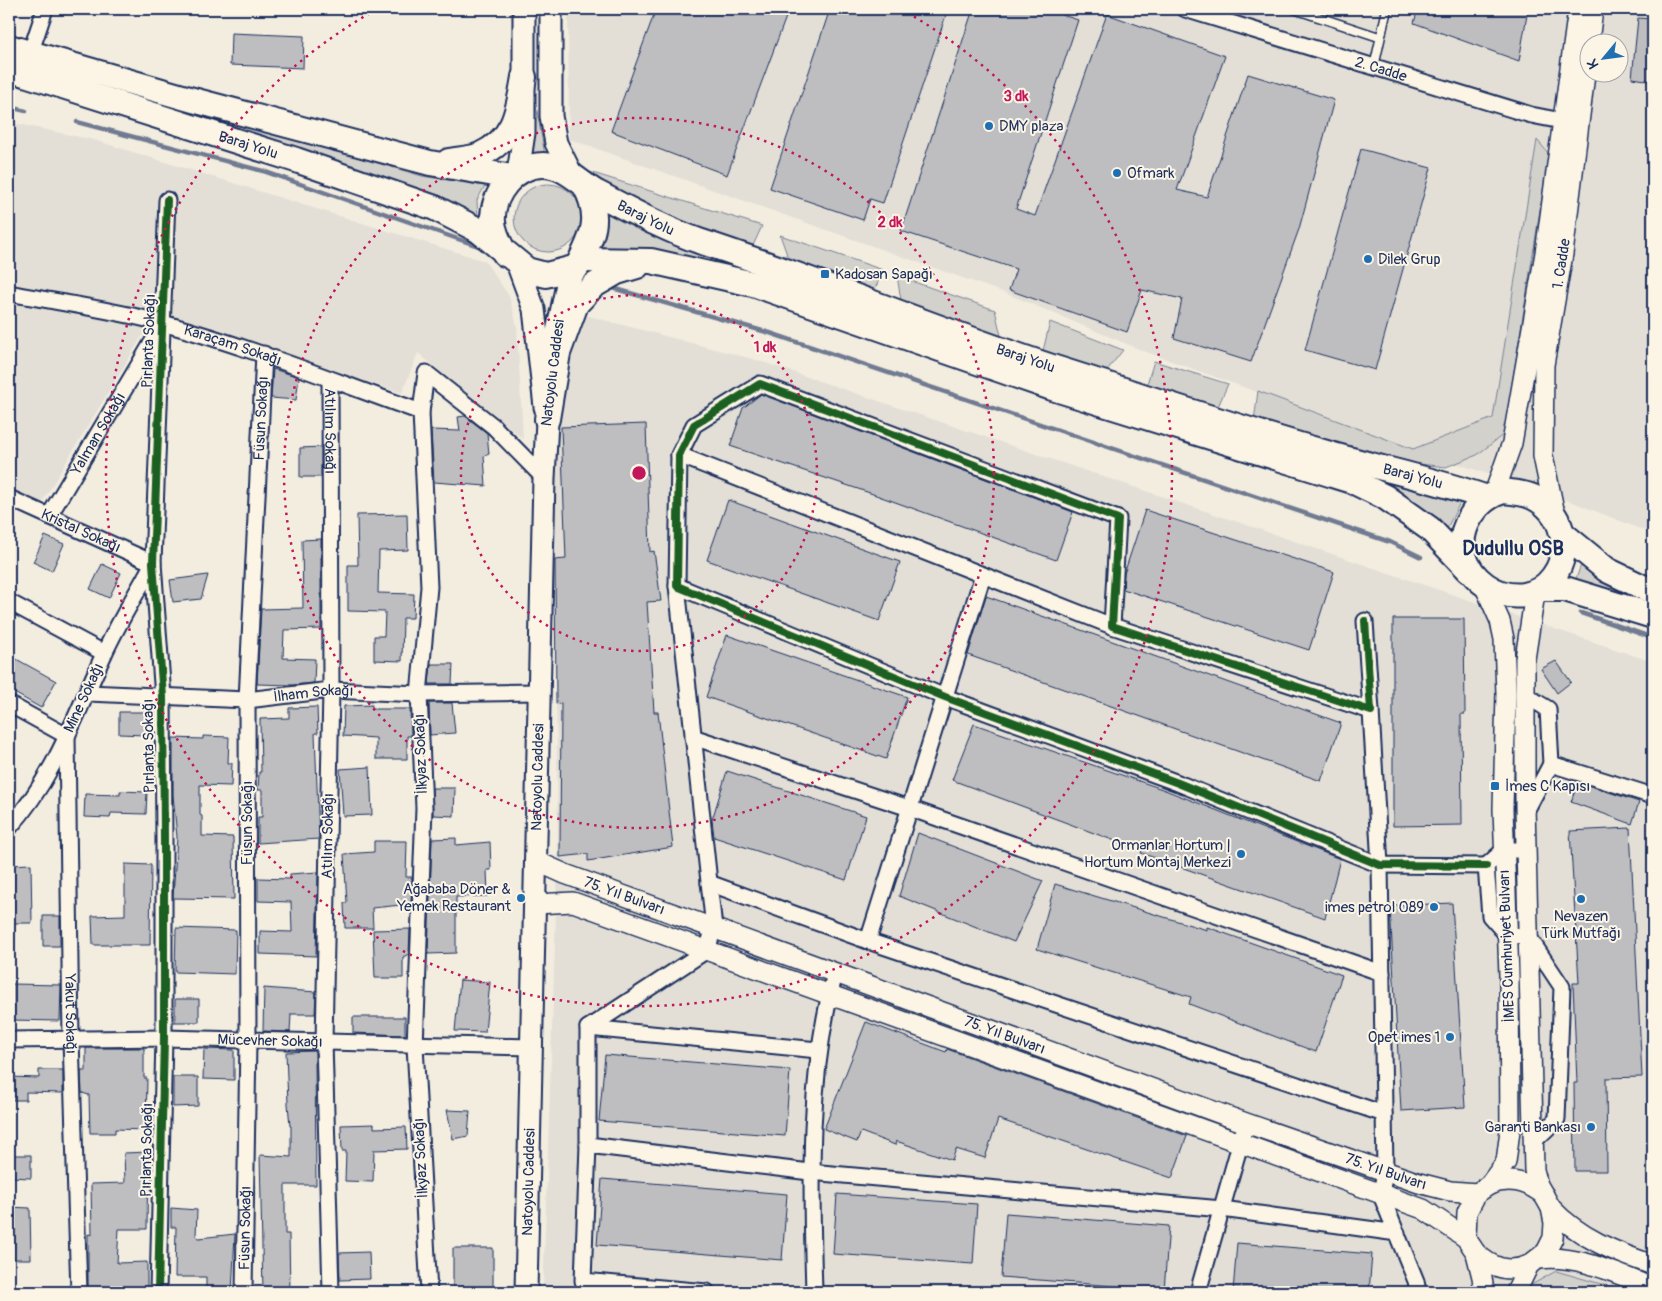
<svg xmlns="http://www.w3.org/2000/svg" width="1662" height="1301" viewBox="0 0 1662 1301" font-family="Pangolin,sans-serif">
<rect width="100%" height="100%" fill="#f3ede0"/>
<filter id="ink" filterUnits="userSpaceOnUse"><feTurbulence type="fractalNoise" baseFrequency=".02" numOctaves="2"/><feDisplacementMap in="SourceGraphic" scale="10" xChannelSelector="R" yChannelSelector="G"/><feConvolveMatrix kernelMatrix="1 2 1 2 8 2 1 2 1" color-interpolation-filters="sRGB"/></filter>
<g filter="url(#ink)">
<path fill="#e3dfd6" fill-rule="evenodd" d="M568,9h1085v525l-78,-31 -162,-54 -272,-99 -136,-57 -436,-154zM1590,42h30v30h-30z
M9,122l85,18 391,121 24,35 8,30 6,113 -105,-86 -16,40 -246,-80 -118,196 -29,-16v-191l8,-21 -8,-4z
M585,315l175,46 893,301v630h-1110l15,-438 -5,-427 22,-83z"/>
<path fill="#d3d1cc" stroke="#778095" d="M533,89l12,66 -19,3z
M205,112l217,64 63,10 -8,14 1,22 -274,-102z
M1537,140l12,14 -45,280 -27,21 -31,12 -43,-5 -149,-41 4,-30 155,58 80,-31z
M577,168l185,58 -11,24 -61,-21z
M514 218a34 34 0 1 1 68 0a34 34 0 1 1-68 0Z
M605,211l59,28 73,27 -2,7 -136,-22 7,-18z
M780,235l103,35 -10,24 -83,-31z
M897,276l98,34 7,30 -100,-34z
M1050,322l73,28 -18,23 -62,-22z
M1154,361l74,23 -12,27 -70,-24z
M1357,471l106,26 -18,35z
M1581,565l72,35v8l-80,-21z
M1556,1271l73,21h-104l1,-4z"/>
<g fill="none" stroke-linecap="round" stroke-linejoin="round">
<path stroke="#707a91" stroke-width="4.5" d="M9,107l17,4
M77,122l186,49 215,75
M609,287l161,46 620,209 31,15
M1581,613l72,25"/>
</g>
<path fill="#bebec0" stroke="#1b2f5e" d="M656,9h133l-62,166 -116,-44z
M830,9h118l-65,194 -13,-4 -7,21 -93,-32z
M973,9h71l34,11 -62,189 19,7 72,-202 118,42 -48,134 30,7 41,-123 86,26 -35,129 -48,133 -77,-24 8,-39 -40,-9 -15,42 -118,-42 7,-21 -115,-38z
M1418,9h110l-9,52 -105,-38z
M1638,18l15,1v62l-21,-3z
M231,33l73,3 -1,32 -73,-3z
M1361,149l70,19 -56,202 -70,-20z
M273,369l26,8 -3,23 -25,-2z
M761,394l312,118 -17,48 -183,-66 -143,-48 13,-38z
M465,416l22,17 2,21 -5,2 2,30 -52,-4 -3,-52 29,1 -2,-14z
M646,424l4,128 4,-1 7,50 -14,1 7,110h4l15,135 -85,14v-7l-28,3 1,-154 -5,1 -1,-144 11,-1 -5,-132z
M321,447v30h-21v-29z
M728,500l172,62 -21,59 -172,-61z
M1145,510l189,62 -25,78 -186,-61 1,-15z
M407,514l1,36 -29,1 -1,42 36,1 -1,24h-10l-1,43 -28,-1v-24h10l1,-24 -37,-1v-46h10l-1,-50z
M45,536l19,8 -12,27 -19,-9z
M321,539v90l-37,1 -1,28 32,1 -1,24 -22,2 -35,-1 4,-75 42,-1 -1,-68z
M102,564l19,9 -12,25 -19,-9z
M208,575l-7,24 -28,3 -3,-22z
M986,596l355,127 -20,58 -353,-126z
M1393,619h71l1,95h-4l1,111 -69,1z
M727,635l180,62 -21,62 -180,-62z
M9,655l47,26 -15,27 -32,-18z
M1556,661l15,21 -14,11 -16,-24z
M431,664h22l-1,20h-23z
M429,703h23l3,30 -25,2z
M372,705v4h38l1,27h-4v23h-31v-21l-33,-2 1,-30z
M317,707l1,26h-3l4,106 -61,4v-26h4v-27h-4l1,-18h2l-1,-53 29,-1v-10z
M119,712h27l-1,23 -26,-1z
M974,724l191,66 175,69 -15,59 -184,-65 1,-2 -190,-71z
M203,736l26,1 -1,26h4l-1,23 -31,-1v30l2,1v20l31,1 1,62 -61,-1 4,-61 -4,-42v-57l30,1z
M370,767l2,48 -29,1 -3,-47z
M727,771l139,45 -20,64 -132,-43 -2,-17z
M1578,782l61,20 -7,22 -61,-22z
M432,788h23l-1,28 -21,-1z
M120,791l27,1 -1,22 -35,-1 -1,5 -26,-1 1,-23 35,1z
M1630,828l12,249 -36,1 1,93h-32l-1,-88h3l-4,-100h6l-9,-152z
M918,833l125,48 -29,61 -115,-46z
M456,838v7l34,-3 1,28h-4l1,26 -32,1v56l-28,1 4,-115z
M374,841h33l-1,36h6l-1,27 -39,4 1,20h-28l-1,-25h3l-3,-49 30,-2z
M31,864l1,59h-23v-58z
M125,864l26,1 -1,80h-57l-1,-29 33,-1z
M318,872l-2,84 -56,-2v-23l32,1 -1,-30 -33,-1v-23l32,1v-5z
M1055,884l152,46v-3l135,48 -26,77 -127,-48 2,-7 -154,-48z
M1452,903l13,204 -64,4 -11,-205z
M43,916h17v30h-17z
M176,928l60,2 -1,44 -60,-2z
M410,929l-1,25 -6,3v21h-28l-2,-48z
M460,980l30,2 -5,50 -30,-1z
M11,984l50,1 -1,36 -50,-1z
M264,988l52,4 -1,22h-24l-1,18 -27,-1z
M175,999h24v23h-24z
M353,1017h52v18l-52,-2z
M866,1022l80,30 1,-3 240,87 -15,42 -174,-59 -13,39 -29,-9 -4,11 -56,-19 -1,4 -34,-13 -4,10 -33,-13z
M86,1048h58v30h3l-1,52 -31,-1v4h-25l-1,-38 -7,-2 -1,-22h5z
M204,1049l30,1v30l-31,-1z
M315,1051l1,134h-31v49h4l1,58h-27l-3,-137 31,2v-31h-1l-2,-22 -2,-52z
M605,1055l185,15 -5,66 -186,-15z
M39,1070h24v23l-37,-1v8h-17v-23l30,1z
M173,1077h25v29l-25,1z
M447,1110l23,1 -2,25 -15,3z
M374,1124v4l32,-1 1,22 -33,1 -1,32 -28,-1 1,-30h-4l-1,-26z
M148,1152l-1,77h-28l-2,34 30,-1v27h-32v3h-27v-58l4,1 -1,-51 34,-1 -1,-30z
M9,1155h22v23l-22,-1z
M602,1179l185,15 -5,66 -185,-15z
M837,1194l140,10 -4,60 -140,-10z
M9,1207l21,1 1,51h-22z
M171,1208l26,2 -1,26 3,2 36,-4 -3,58h-26v-15h-31l1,-50h-5z
M1006,1213l163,13 -5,64 -163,-13z
M1237,1243l135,11 -3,38h-136z
M453,1248h40v44h-40z
M369,1252l1,27 -30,1 -1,-27z"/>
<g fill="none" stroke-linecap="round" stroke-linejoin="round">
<g stroke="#1b2f5e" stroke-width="11">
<path id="service" d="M1294,9l85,28
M1374,67l13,-58"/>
</g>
<g stroke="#1b2f5e" stroke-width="19">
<g id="minor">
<path id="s1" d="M1185,9l346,106 41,8"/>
<path d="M30,54l15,-45"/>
<path id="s2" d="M9,293c52,10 106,17 157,31 87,24 170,58 255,88"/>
<path id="s3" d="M330,380l1,310 -7,352 7,250"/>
<path d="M679,455l433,171"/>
<path id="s4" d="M9,498l144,65c-16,30 -35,60 -49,91 -28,60 -50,124 -95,174"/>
<path id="s5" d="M49,516l113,-190"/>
<path d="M983,575l-115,366 516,173"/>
<path d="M677,586l37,342 -7,22 -119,78v117l-5,136 124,11"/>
<path d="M9,602l95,51"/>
<path d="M1365,621l6,90 -259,-85 6,-107 -358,-135 -66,41 -15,30 -2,131 268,111 233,86 202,82 106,1"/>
<path id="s6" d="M88,693l159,7 84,-10 88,4 120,-2"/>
<path d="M1525,695l23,14 3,55"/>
<path id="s7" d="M9,704l58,32 4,303 8,253"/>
<path d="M1371,711l9,154 5,305 -4,25 35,86 2,11"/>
<path d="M693,737l216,71 473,165"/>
<path d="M1526,811l25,-47 102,32"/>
<path d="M1527,850h-23l-18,16 4,50 17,19 21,1 34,51 -5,132 -24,23"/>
<path d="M709,883l159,58"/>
<path d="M588,1028l230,22"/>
<path id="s8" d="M9,1040l155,-2 367,9"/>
<path d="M588,1145l222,27 412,37 175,24"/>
<path d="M158,1292l6,-254v-199l-1,-142 -10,-134 14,-363"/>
<path id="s9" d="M244,1292l4,-251 -1,-341 17,-346"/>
<path d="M429,1292l-14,-246 9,-238 -5,-114 10,-107 -8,-175 5,-39 67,53 51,52"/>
<path d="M814,1292c-3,-107 -7,-215 21,-319"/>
<path d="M1198,1292l48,-169"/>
</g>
</g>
<g stroke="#1b2f5e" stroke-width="22">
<g id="tertiary">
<path d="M1494,494l18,-51 33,-190 33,-244"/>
<path id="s10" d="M1556,519l-13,-63 1,-91 19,-111 30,-245"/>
<path id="s11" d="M536,861l29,13 681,249 173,60 31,8 27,2"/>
<path d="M536,904l37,-2 850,307 43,29"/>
<path d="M1489,1185c20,-8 37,-4 55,10"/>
<path d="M1551,1208c28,30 64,44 102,57"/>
<path d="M1476,1253c15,14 32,21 53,12"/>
<path d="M1539,1259c39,-5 78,15 114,29"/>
<path d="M1484,1292l-2,-15 -6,-24 -10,-15 1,-26 10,-19 12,-8 17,-23 4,-32 -1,-154 -6,-167 3,-115 -2,-55 -4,-18 -16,-36"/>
<path d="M1516,1292l13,-27 17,-13 7,-14 1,-15 -3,-15 -13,-23 -4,-15 -9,-364v-147l10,-66"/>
</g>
</g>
<g stroke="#1b2f5e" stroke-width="25">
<g id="secondary">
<path d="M551,9v107l5,27 16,32"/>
<path d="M518,173l6,-40v-124"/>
<path d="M517,263l17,46 11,98"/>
<path d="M555,342l12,-58 10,-17"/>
<path id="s12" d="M526,1292l18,-814 4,-76"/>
</g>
</g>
<g stroke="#1b2f5e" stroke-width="28">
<g id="primary">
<path d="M9,47l184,53 237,63 82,14"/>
<path id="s13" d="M9,69l287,91 139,48 43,22 49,40 19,5 31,-8c16,-30 25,-50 8,-81"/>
<path d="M449,161c9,-2 22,-2 31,-6 35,-16 38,-43 44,-78"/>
<path id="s14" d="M505,254c-5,-10 -11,-20 -12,-32 -2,-27 21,-57 50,-57 22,0 36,18 54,28 33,17 67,36 102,48 120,39 236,88 356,127 92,29 183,60 275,86 52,15 106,26 157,44"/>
<path d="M581,260l70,1 102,23 296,103 303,94 33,16 45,32 39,41"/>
<path d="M547,419l11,-66 18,-49 17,-18 24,-14 20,-6"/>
<path d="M1503,491c10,1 21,2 30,6 30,15 40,53 20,80 -35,48 -117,-6 -82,-61 7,-12 19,-21 32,-25z"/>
<path d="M1563,534l44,36 46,22"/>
<path d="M1542,589h23l88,27"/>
</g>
</g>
<use href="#service" stroke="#fcf5e5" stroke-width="8"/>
<use href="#minor" stroke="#fcf5e5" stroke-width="15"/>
<use href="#tertiary" stroke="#fcf5e5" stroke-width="19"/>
<use href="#secondary" stroke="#fcf5e5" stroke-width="21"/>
<use href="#primary" stroke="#fcf5e5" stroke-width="24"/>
<g stroke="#fcf5e5" stroke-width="11">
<path id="cycleway" d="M1365,621l6,90 -259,-85 6,-107 -358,-135 -66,41 -15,30 -2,131 268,111 233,86 202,82 106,1
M158,1292l6,-254v-199l-1,-142 -10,-134 14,-363"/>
</g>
<use href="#cycleway" stroke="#1b5e20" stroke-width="8"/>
</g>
</g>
<g fill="none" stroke="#c2185b" stroke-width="2.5" stroke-dasharray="2.5 5">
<circle cx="639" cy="473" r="178"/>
<circle cx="639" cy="473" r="355"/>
<path d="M901 9A533 533 0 1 1 377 9"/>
</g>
<g fill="#1f6fb2" stroke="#fcf5e5" stroke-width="2">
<circle cx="989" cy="126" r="5"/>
<circle cx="1117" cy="173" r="5"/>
<circle cx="1368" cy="259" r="5"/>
<rect x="820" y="269" width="10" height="10" rx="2.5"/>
<rect x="1490" y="781" width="10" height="10" rx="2.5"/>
<circle cx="1241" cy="854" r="5"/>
<circle cx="521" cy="898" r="5"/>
<circle cx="1581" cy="899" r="5"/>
<circle cx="1434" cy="907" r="5"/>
<circle cx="1450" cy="1037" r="5"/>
<circle cx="1591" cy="1127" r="5"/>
</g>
<g text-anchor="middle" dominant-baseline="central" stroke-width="4" stroke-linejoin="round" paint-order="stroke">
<g font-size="15" fill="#1b2f5e" stroke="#fcf5e5">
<text stroke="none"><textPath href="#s1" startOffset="205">2. Cadde</textPath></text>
<text stroke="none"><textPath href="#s13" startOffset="251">Baraj Yolu</textPath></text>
<text stroke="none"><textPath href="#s14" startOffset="235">Baraj Yolu</textPath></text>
<text stroke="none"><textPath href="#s10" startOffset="258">1. Cadde</textPath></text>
<text transform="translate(149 341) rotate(-88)">Pırlanta Sokağı</text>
<text stroke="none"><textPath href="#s2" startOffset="230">Karaçam Sokağı</textPath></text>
<text stroke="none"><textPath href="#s14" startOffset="640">Baraj Yolu</textPath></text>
<text transform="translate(553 373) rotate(-83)">Natoyolu Caddesi</text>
<text stroke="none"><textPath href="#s9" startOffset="874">Füsun Sokağı</textPath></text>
<text stroke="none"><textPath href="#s3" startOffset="51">Atılım Sokağı</textPath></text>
<text stroke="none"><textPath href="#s5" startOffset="96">Yalman Sokağı</textPath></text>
<text stroke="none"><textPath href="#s14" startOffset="1045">Baraj Yolu</textPath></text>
<text stroke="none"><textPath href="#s4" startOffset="79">Kristal Sokağı</textPath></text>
<text stroke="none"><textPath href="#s6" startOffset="226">İlham Sokağı</textPath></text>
<text transform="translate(84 698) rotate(-65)">Mine Sokağı</text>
<text transform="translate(149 746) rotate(-91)">Pırlanta Sokağı</text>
<text transform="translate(421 754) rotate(-92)">İlkyaz Sokağı</text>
<text stroke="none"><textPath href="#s12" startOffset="515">Natoyolu Caddesi</textPath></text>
<text transform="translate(247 823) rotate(-90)">Füsun Sokağı</text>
<text transform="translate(328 836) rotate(-89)">Atılım Sokağı</text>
<text stroke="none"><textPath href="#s11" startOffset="95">75. Yıl Bulvarı</textPath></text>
<text transform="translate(1507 946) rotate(-92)">İMES Cumhuriyet Bulvarı</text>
<text stroke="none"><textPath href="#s7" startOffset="344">Yakut Sokağı</textPath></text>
<text stroke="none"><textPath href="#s11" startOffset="500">75. Yıl Bulvarı</textPath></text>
<text stroke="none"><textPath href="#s8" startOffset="261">Mücevher Sokağı</textPath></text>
<text transform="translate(147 1150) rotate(-89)">Pırlanta Sokağı</text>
<text transform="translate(421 1158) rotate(-93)">İlkyaz Sokağı</text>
<text stroke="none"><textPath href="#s11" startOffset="905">75. Yıl Bulvarı</textPath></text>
<text stroke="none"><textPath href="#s12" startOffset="110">Natoyolu Caddesi</textPath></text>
<text stroke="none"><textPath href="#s9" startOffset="64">Füsun Sokağı</textPath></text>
</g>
<g font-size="15" fill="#1b2f5e" stroke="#fcf5e5" text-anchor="start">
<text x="999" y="126">DMY plaza</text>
<text x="1127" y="173">Ofmark</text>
<text x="1378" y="259">Dilek Grup</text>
<text x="835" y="274">Kadosan Sapağı</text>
<text x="1505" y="786">İmes C Kapısı</text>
<text x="1231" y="845" text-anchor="end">Ormanlar Hortum |<tspan x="1231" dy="17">Hortum Montaj Merkezi</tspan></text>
<text x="511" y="889" text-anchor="end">Ağababa Döner &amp;<tspan x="511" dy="17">Yemek Restaurant</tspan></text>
<text x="1424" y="907" text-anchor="end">imes petrol 089</text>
<text x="1581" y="916" text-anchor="middle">Nevazen<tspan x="1581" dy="17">Türk Mutfağı</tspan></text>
<text x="1440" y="1037" text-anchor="end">Opet imes 1</text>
<text x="1581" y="1127" text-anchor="end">Garanti Bankası</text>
</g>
<g font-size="20" font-weight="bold" fill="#1b2f5e" stroke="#fcf5e5">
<text x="1513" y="548">Dudullu OSB</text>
</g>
</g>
<circle cx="639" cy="473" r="8" fill="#c2185b" stroke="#fcf5e5" stroke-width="2.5"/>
<g font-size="15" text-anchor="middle" font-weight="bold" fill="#c2185b" stroke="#fcf5e5" stroke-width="4" stroke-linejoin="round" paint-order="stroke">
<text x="1016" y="101">3 dk</text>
<text x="890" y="227">2 dk</text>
<text x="765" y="352">1 dk</text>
</g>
<rect width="1662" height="1301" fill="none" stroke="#fcf5e5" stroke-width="30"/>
<rect x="15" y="15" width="1632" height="1271" fill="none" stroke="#1b2f5e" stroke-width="2" filter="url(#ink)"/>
<g transform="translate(1604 58) rotate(241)"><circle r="24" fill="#fcf5e5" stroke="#a2a6af"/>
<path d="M0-4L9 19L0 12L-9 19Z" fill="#1f6fb2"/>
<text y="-8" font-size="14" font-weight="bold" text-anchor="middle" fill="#1b2f5e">K</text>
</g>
</svg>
